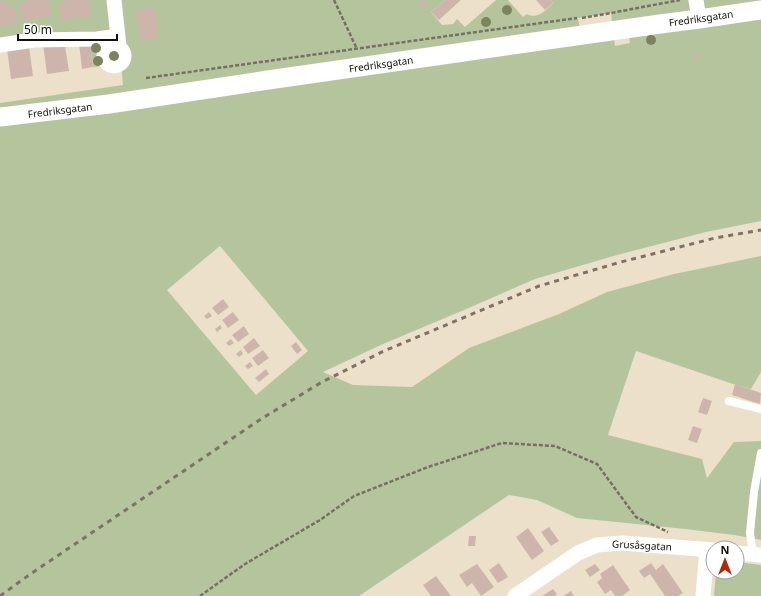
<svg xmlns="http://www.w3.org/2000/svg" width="761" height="596" viewBox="0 0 761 596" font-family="'Noto Sans',sans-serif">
<rect width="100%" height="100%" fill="#ede0cb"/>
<path fill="#b4c59e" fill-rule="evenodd" d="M0,0h445l-14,12 11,13 11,-1 4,-5 8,8 31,-27h12l15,17 4,-3c11,6 19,-4 26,-11l-2,-3h210v221l-55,11 -89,23 -82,24 -71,31 -81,34 -60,28 30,13 59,2 57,-39 90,-34 48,-22 67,-18 87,-18v116l-10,17 -21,-6 -94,-32 -28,84 94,24 5,19 27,-36 27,-1v99l-27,-5 -49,-6 -108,-11 -40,-18 -28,-5 -150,101h-359v-493l123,-18c-1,-8 -1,-15 -2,-23 -4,4 -9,5 -14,2v2l-14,1 -4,-28 -89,6zM611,13l2,18 -32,4 -3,-17zM628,29l2,14 -15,3 -2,-15zM220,246l88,105 -52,44 -89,-105z
M737,562l24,3v31h-47l2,-24h21z"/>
<path fill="#ceb5ac" d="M25,0h16l1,1 7,-1 2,16 -30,5 -2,-17 7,-1z
M66,0h23l2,16 -30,4 -2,-17 7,-1z
M423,0h1l3,4 -5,4 -4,-4z
M445,0h16l-22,20 -8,-8z
M536,0h15l2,3 -8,7z
M7,1l1,7 7,-1 2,17 -17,2v-24z
M155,8l4,29 -19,3 -4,-30z
M54,43l1,4 10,-1 4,25 -22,3 -4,-30z
M90,43l3,24 -11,2 -3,-25z
M29,46l4,30 -22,3 -4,-30z
M700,54v4l-8,1v-4z
M223,299l6,8 -11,8 -6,-7z
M209,312l3,4 -5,3 -3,-3z
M233,312l6,8 -11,8 -6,-8z
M220,325l2,3 -5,4 -2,-3z
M244,326l5,8 -11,8 -6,-7z
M254,338l6,8 -12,8 -5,-7z
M231,339l3,4 -5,3 -3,-3z
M296,342l6,8 -5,4 -6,-8z
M241,350l2,4 -4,3 -3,-3z
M263,350l6,8 -11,8 -6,-8z
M250,362l3,4 -5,3 -3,-3z
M266,369l3,5 -10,8 -4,-4z
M735,384l26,9 -1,11 -28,-9z
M703,398l9,3 -5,14 -9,-3z
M693,426l9,3 -5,14 -9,-3z
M549,527l10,14 -8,5 -10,-14z
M528,528l16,23 -12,9 -16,-23z
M469,536h7l-1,10h-7z
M499,563l9,14 -10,6 -9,-13z
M651,563l5,7 7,-6 20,29 -5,3h-13l-15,-22 -6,4 -5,-7z
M477,564l17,23 -13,9 -9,-13 -5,4 -8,-12z
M595,564l5,6 -10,7 -5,-7z
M613,565l17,25 -8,6h-7l-4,-6 -6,4 -8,-12 5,-4 -2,-4z
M436,576l15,20h-20l-8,-11z
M553,589l4,5 -2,2h-13z
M571,591l3,5h-11z"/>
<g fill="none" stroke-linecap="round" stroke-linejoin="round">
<path stroke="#776f61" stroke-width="2.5" stroke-dasharray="4 2" stroke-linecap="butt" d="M334,0l23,49
M582,18l29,-5 69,-13
M146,78l431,-60
M200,596l45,-32 75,-44 34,-24 74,-29 74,-24 53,3 42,18 39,53 32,15"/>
<path stroke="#fff" stroke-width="8" d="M729,401l32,8
M753,554l-3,-21 4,-41 7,-39"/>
<path stroke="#fff" stroke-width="15" d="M114,0l5,46
M696,0l3,19
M0,45l34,-5 63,-1 21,-3
M104 56a10 10 0 1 1 20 0a10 10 0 1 1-20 0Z
M737,553l24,2
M515,596l63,-43 19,-8 25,-2 91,7
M703,596l4,-46"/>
<path stroke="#fff" stroke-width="19" d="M0,117l109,-13 166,-25 385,-55 39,-5 62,-9"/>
<path stroke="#7c7366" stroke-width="3" stroke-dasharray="5 5" stroke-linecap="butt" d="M0,596l29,-21 232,-156 61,-37 62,-31 155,-65 82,-24 94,-24 46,-8"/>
</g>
<g fill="#7f835d">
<circle cx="507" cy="10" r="5"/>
<circle cx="486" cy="22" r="5"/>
<circle cx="651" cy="40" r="5"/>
<circle cx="96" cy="48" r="5"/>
<circle cx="114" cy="56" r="5"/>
<circle cx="98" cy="61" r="5"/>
</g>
<g text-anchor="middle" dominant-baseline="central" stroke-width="3" stroke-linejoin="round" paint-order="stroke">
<g font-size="10" fill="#140f08" stroke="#fff">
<text transform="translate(701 18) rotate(-8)">Fredriksgatan</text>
<text transform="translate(381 64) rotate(-8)">Fredriksgatan</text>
<text transform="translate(60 110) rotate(-7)">Fredriksgatan</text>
<text transform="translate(642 545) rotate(3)">Grusåsgatan</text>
</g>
</g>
<g transform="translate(725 560)"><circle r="19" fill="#ffffff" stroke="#a19f9c"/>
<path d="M0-3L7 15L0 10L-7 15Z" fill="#b32703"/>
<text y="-6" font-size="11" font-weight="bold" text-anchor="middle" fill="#140f08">N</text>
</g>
<path d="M18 34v6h99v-6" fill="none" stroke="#140f08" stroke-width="2"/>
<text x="24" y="34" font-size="12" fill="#140f08" stroke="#ffffff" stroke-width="3" paint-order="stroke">50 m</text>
</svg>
